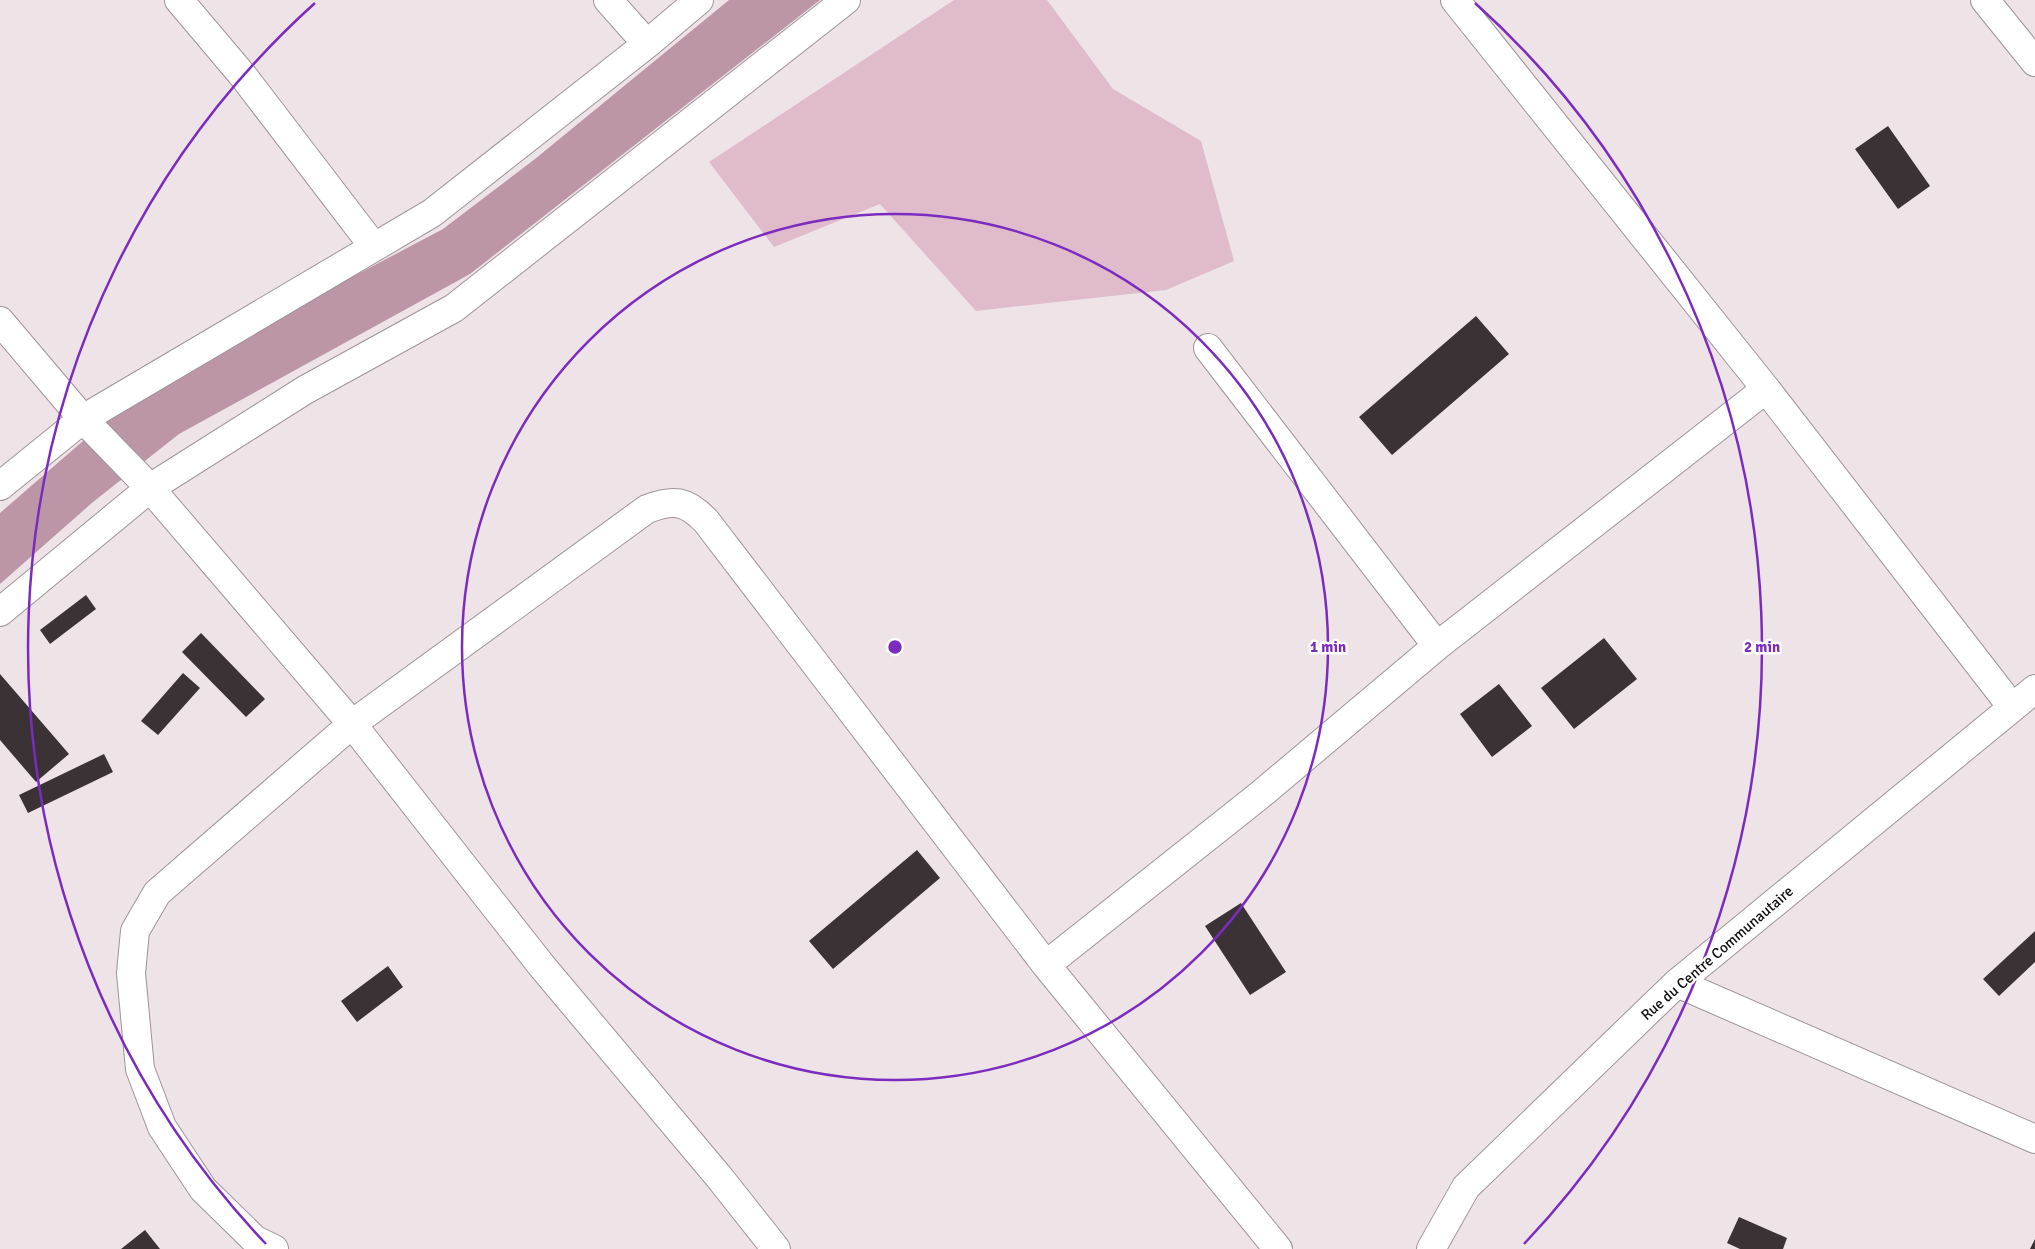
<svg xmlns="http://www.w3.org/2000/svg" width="2035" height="1249" viewBox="0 0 2035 1249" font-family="Signika,sans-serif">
<rect width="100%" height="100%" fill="#eee3e7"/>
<path fill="#dfbbcb" d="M954,0h93l66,89 88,52 33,120 -68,29 -190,21 -96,-107 -106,43 -65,-85z"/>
<path fill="#bc96a7" d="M729,0h91l-350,274 -291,160 -86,68 -93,82v-71l121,-105 110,-67 212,-112 92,-70z"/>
<path fill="#3b3236" d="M1888,126l42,60 -32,23 -43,-60z
M1476,316l33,38 -117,101 -33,-38z
M86,595l10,14 -46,35 -10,-14z
M201,633l64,66 -19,18 -64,-65z
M1604,638l33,41 -63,50 -33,-41z
M183,673l17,15 -42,47 -17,-14z
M0,674l69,80 -33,28 -36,-42z
M1499,684l33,42 -40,31 -32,-43z
M104,754l9,18 -85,41 -9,-18z
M917,850l23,28 -107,91 -24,-28z
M1241,903l45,69 -36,23 -45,-69z
M2035,931v31l-36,34 -16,-17z
M388,966l15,21 -46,35 -16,-21z
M1739,1217l48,21 -4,11h-43l-13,-6z
M145,1230l15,19h-39z
M2035,1239v10h-5z"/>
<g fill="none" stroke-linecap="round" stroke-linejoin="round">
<g stroke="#9e9499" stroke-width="30">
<path id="minor" d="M179,0l65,77 130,170
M608,0l39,44
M1455,0l311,389 246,318
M1985,0l50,62
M0,321l83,98 67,69 202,236 189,241 178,212 57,72
M1208,348l229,298
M0,486l83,-67 349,-206 215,-169 52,-44
M0,612l150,-124 155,-98 149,-82 392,-308
M1046,965l214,-170 177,-149 329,-257
M1677,983l358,156
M274,1249l-19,-9 -52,-51 -41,-62 -22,-58 -9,-96 4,-42 22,-38 195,-169 295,-215c26,-10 39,-9 59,12l340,444 232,284
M1431,1249l35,-62 211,-204 358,-294"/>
</g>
<use href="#minor" stroke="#fff" stroke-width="28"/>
</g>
<g fill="none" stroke="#7b2cbf" stroke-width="2.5">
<circle cx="895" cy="647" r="433"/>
<path d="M266 1244A867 867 0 0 1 315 3M1475 3A867 867 0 0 1 1524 1244"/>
</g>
<g text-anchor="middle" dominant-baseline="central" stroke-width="5" stroke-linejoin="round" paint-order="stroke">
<g font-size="15" fill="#0e0b0d" stroke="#fff">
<text transform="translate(1717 953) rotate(-41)">Rue du Centre Communautaire</text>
</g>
</g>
<circle cx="895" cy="647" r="8" fill="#7b2cbf" stroke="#fff" stroke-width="2.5"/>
<g font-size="15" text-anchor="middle" font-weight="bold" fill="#7b2cbf" stroke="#fff" stroke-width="5" stroke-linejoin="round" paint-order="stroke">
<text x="1328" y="652">1 min</text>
<text x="1762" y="652">2 min</text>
</g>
</svg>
